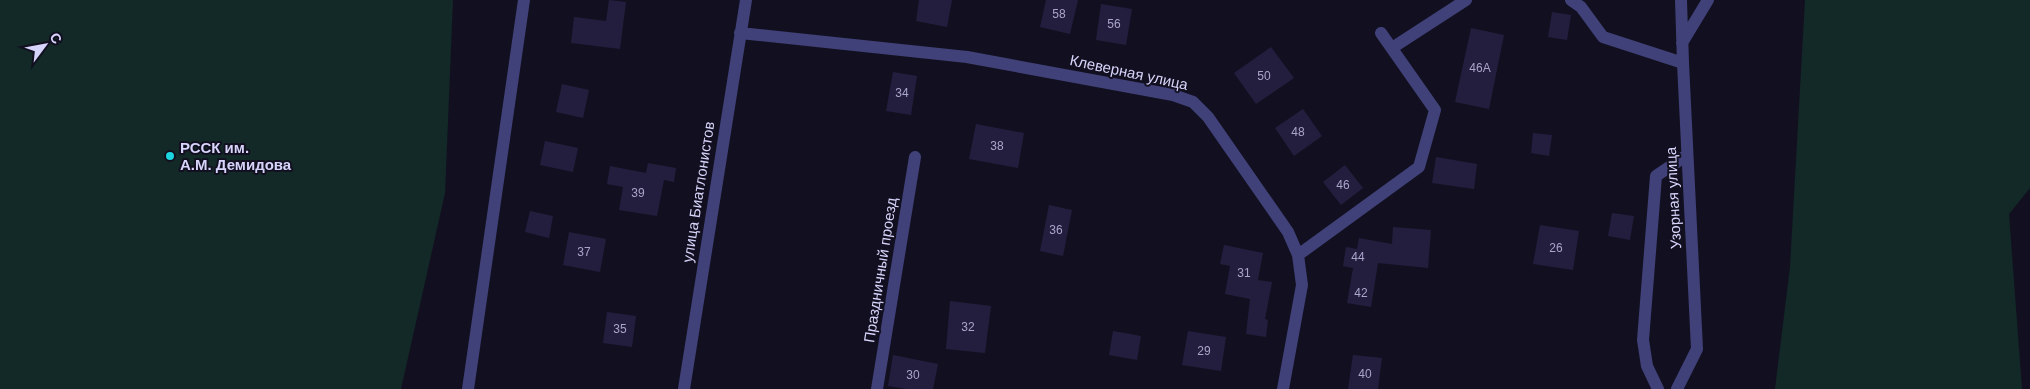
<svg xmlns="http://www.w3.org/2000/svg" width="2030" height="389" viewBox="0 0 2030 389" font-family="Helvetica,sans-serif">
<rect width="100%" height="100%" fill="#121020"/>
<path fill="#132927" d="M0,0h453l-8,193 -44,196h-401z
M1805,0h225v188l-21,26 13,175h-247l15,-122z"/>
<path fill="#231e3e" d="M609,0l17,2 -6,47 -49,-6 3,-26 32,4z
M919,0h33l-5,27 -31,-6z
M1046,0h32l-8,34 -30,-7z
M1101,4l31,5 -6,36 -30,-5z
M1552,12l19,3 -4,25 -19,-3z
M1471,28l33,7 -15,74 -34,-7z
M1271,47l23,31 -38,26 -22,-31z
M893,72l24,4 -6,39 -25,-4z
M562,84l27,6 -6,28 -27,-6z
M1303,109l19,27 -28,20 -19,-28z
M976,124l48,9 -6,35 -49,-9z
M1533,133l19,2 -3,21 -18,-3z
M545,141l33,7 -5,24 -33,-7z
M1436,157l41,7 -3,25 -42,-6z
M648,163l28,5 -2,14 -10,-2 -7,36 -38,-6 4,-23 -16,-3 3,-18 36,7z
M1345,165l18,23 -22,17 -18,-23z
M1049,205l23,5 -9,46 -23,-5z
M530,211l23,5 -4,22 -24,-6z
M1612,213l22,3 -4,24 -22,-4z
M1540,225l39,6 -6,39 -40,-6z
M1393,227l38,3 -3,38 -50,-5 -7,44 -24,-4 6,-35 -10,-2 3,-19 11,2 2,-11 33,6z
M569,232l37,7 -6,33 -37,-7z
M1224,245l39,8 -5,27 14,2 -7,37 3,1 -2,17 -20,-3 4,-35 -25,-5 5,-28 -10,-2z
M950,301l41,5 -6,47 -39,-4z
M607,312l29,4 -4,31 -29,-4z
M1113,331l28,5 -4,24 -28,-5z
M1188,331l38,6 -5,34 -39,-6z
M893,355l45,9 -5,25h-27l-18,-3z
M1353,355l29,3 -4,31h-30z"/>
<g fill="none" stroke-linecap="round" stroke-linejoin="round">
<path stroke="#404179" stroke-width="12" d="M1571,0l10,7 22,30 80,26
M740,33l227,24 206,38 20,7 15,15 80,115 10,23 4,30 -19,104
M1682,43l26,-43
M1392,48l74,-48
M1298,255l121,-88 16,-57 -54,-77
M468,389l56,-389
M684,389l62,-389
M877,389l38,-232
M1658,389l-11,-23 -4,-26 13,-164 31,-21
M1677,389l20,-40 -14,-286 -2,-63"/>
</g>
<circle fill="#1bd6de" stroke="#121020" stroke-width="2" cx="170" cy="156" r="5"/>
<g text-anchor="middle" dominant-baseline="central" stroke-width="4" stroke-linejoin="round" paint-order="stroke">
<g font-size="12" fill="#a9a6cb">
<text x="1059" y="14">58</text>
<text x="1114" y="24">56</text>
<text x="1480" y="68">46А</text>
<text x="1264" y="76">50</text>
<text x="902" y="93">34</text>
<text x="1298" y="132">48</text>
<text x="997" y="146">38</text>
<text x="1343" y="185">46</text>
<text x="638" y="193">39</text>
<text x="1056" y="230">36</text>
<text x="1556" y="248">26</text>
<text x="584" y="252">37</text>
<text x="1358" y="257">44</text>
<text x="1244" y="273">31</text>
<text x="1361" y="293">42</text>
<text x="968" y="327">32</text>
<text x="620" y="329">35</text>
<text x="1204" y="351">29</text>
<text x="1365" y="374">40</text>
<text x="913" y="375">30</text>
</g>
<g font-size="15" fill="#d6d4fa" stroke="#121020">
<text transform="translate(1129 72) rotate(12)">Клеверная улица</text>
<text transform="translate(698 192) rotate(-81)">улица Биатлонистов</text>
<text transform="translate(1673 198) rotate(-93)">Узорная улица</text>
<text transform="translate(880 270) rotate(-81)">Праздничный проезд</text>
</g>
<g font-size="15" font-weight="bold" fill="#d6d4fa" stroke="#121020" text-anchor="start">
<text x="180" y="147">РССК им.<tspan x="180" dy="17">А.М. Демидова</tspan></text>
</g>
</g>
<g transform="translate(45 45) rotate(58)" stroke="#121020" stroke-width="4" paint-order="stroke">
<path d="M0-4L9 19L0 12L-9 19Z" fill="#d6d4fa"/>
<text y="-8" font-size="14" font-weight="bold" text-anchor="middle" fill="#d6d4fa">С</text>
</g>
</svg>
